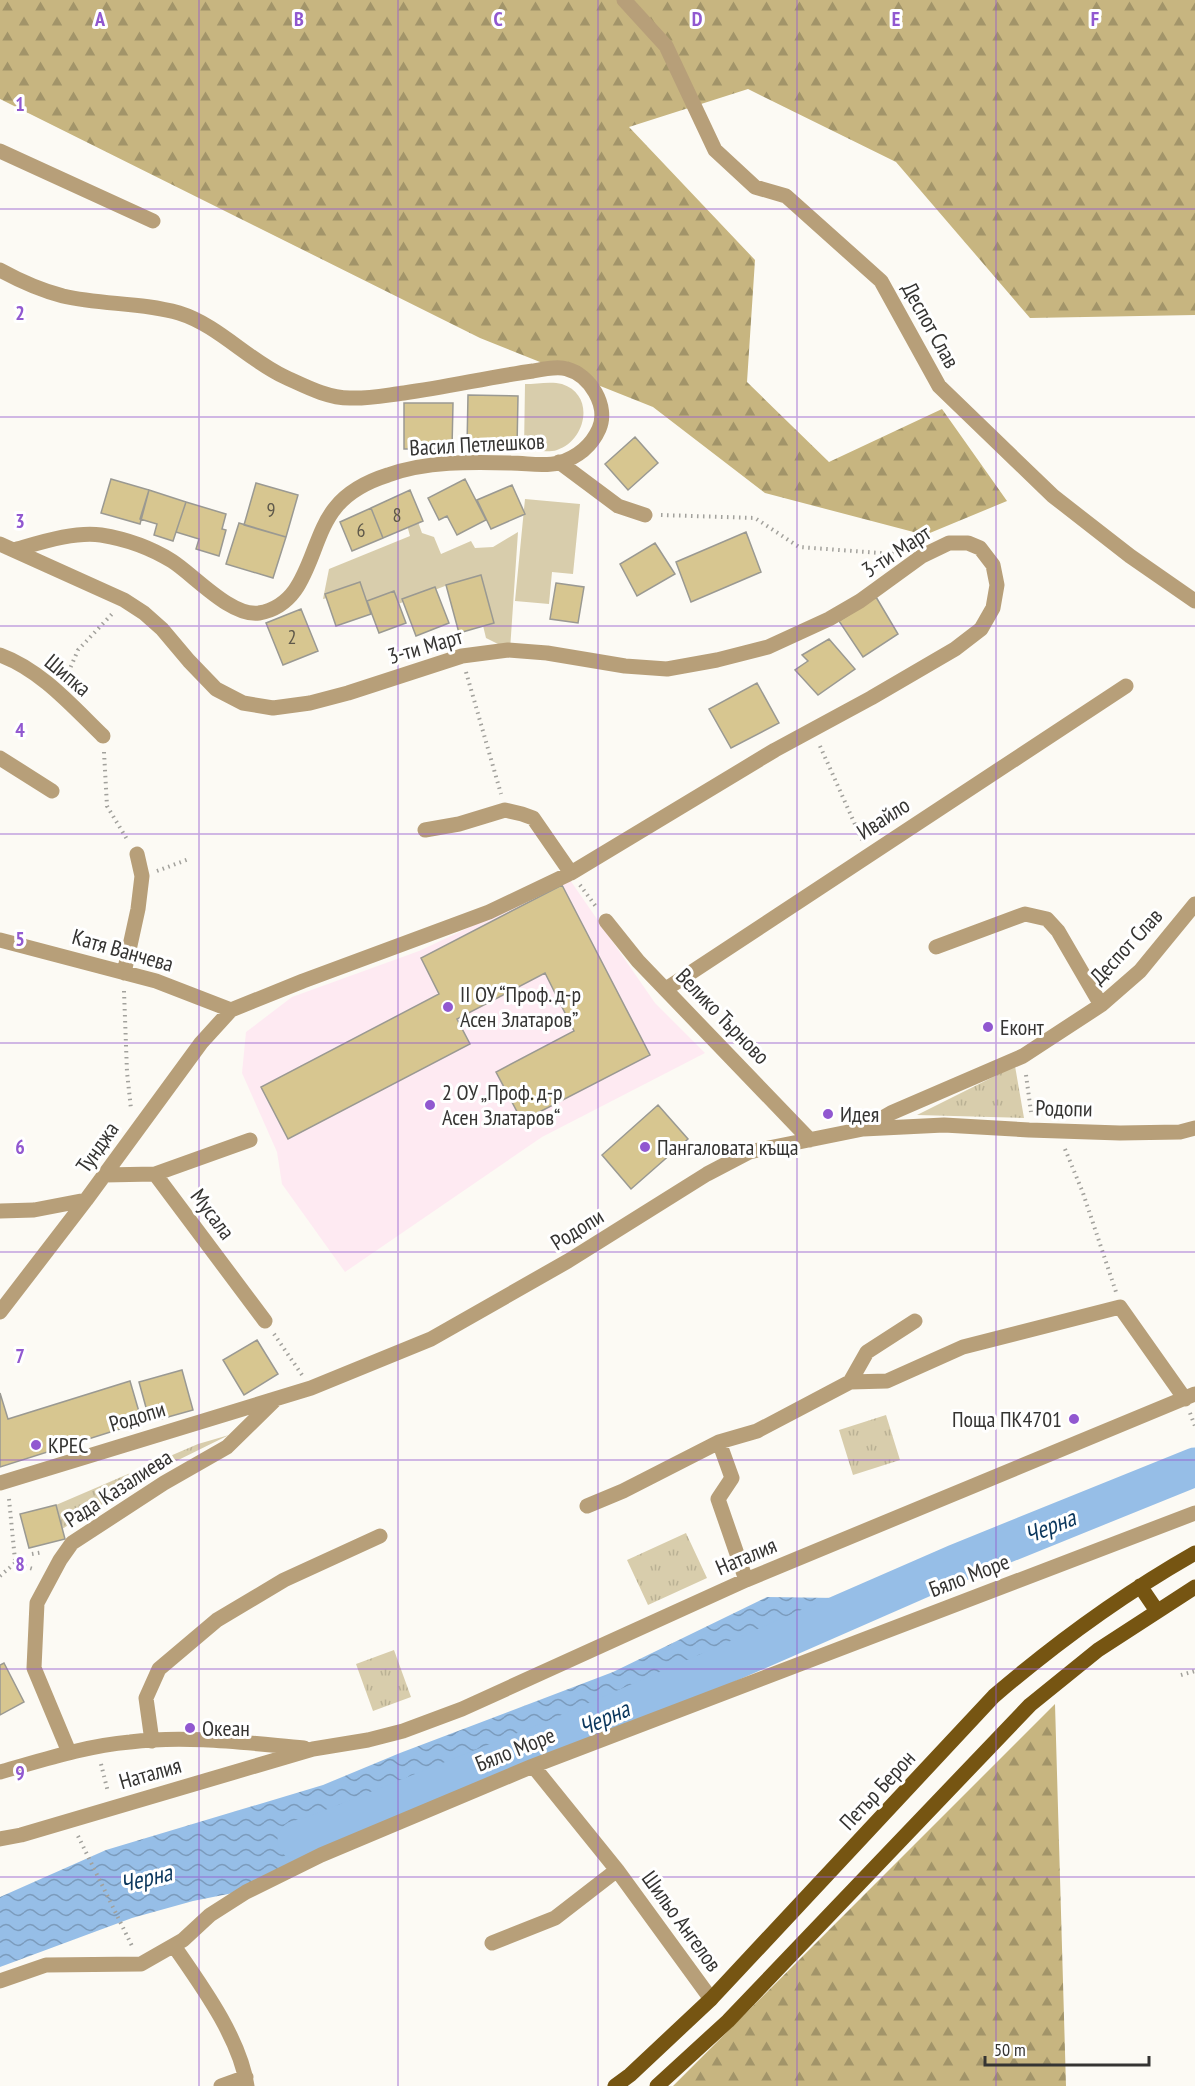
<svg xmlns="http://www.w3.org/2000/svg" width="1195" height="2086" viewBox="0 0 1195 2086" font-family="'PT Sans Narrow',sans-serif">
<defs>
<pattern id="forest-firs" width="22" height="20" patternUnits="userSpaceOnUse" patternTransform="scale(1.5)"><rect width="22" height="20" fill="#c7b580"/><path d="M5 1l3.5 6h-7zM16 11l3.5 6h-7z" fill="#a29469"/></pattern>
<pattern id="park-tufts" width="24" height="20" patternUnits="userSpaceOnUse" patternTransform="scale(1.5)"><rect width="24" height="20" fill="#d8cdac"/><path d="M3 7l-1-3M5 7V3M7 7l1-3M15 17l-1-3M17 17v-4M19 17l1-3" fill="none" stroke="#bab194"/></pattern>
<pattern id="water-waves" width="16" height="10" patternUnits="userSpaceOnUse" patternTransform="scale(1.5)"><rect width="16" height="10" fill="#96bee7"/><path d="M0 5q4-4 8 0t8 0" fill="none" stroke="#7b9bbc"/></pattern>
</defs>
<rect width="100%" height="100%" fill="#fcfaf4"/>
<path fill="#feeaf2" d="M570,880l85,123 50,50 -163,84 -197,135 -63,-88 -5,-32 -35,-79 4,-41 46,-35 127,-46z"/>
<path fill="#d8cdac" d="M525,384c11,0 26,-3 37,0 34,11 24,57 -5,66 -9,3 -23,0 -33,0z
M525,499l55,5 -7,70 -21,-2 -3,32 -34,-3z
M413,508l9,25 12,4 7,17 30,-13 4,7 18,-1 25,-15 -8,118 -24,-12 -14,-58 -27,6 -60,23 -1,-10 -28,12 -12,-17 -21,5 6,-30 81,-33 -6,-22z"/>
<path fill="url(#forest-firs)" d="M0,0h1195v315l-165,3 -134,-156 -148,-73 -119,38 126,133 -8,122 82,80 113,-53 65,92 -82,34 -160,-42 -112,-86 -173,-69 -480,-239z
M1055,1704l11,382h-393z"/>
<path fill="url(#park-tufts)" d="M1015,1066l9,52 -107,-3z
M886,1415l14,45 -47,15 -14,-45z
M229,1435l-71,35 -96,59 -6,-24 142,-61z
M686,1533l21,45 -59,27 -21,-45z
M394,1650l17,47 -38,14 -17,-47z"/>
<path fill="url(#water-waves)" d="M767,1597l70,1 -95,53 -375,148 -38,42 -86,50 -50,10 -61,17 -132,49v-70l106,-47 217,-65 77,-32 213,-81z"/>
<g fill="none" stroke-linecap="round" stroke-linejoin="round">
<path stroke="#96bee7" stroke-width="39" d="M297,1840l18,-5 235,-94 405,-177 240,-97"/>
</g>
<path fill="#d7c690" stroke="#9a9992" stroke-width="1.5" d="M468,395l50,1 -1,52 -50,-1z
M404,403h49l-1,46h-48z
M635,437l23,26 -30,27 -23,-26z
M111,479l38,11 -9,34 -39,-11z
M465,479l21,41 -29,15 -10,-19 -8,4 -11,-22z
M256,483l42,12 -12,42 -42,-12z
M512,485l13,29 -34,15 -14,-29z
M149,490l37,12 -13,39 -19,-6 3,-11 -17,-5z
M410,490l13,31 -40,17 -12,-30z
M186,502l40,12 -4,15 4,1 -7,26 -23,-7 3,-10 -23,-7z
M371,508l12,30 -31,13 -12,-29z
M239,523l47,14 -13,41 -47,-14z
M746,532l15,40 -70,30 -15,-40z
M655,543l20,31 -38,22 -17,-32z
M481,575l13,48 -35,10 -13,-48z
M360,582l11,32 -35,12 -11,-32z
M556,583l28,4 -6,36 -28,-4z
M435,587l14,36 -33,13 -14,-37z
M394,591l12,32 -27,10 -12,-32z
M876,597l22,37 -35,23 -24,-36z
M301,609l17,42 -35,14 -17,-42z
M829,639l26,30 -37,26 -23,-25 13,-9 -6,-6z
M757,683l22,40 -48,25 -22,-39z
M562,885l88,170 -128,66 -26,-49 78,-41 -29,-58 -88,46 13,25 -182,95 -27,-52 178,-93 -18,-36z
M658,1105l30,34 -57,50 -29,-34z
M257,1340l21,34 -34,21 -21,-35z
M182,1370l11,40 -43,12 -11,-40z
M130,1381l12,41 -142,45v-74l8,26z
M56,1505l9,34 -36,9 -9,-34z
M4,1663l20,39 -24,13v-50z"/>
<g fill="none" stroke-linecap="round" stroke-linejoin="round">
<path stroke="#a2a19c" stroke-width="4" stroke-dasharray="1.5 4.5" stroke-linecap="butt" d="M661,515l94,3 44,29 95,7
M466,672l35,122
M66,678l12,-28 34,-36
M820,746l42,94
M104,752l3,54 21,35
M157,871l32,-12
M580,885l17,23
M124,991l3,81 4,37
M1026,1075l5,37
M1065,1149l18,44 33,99
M274,1334l28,41
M1190,1413l5,13
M9,1499l6,61
M32,1554l11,-2
M0,1576l15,-13 21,7
M1181,1675l14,-4
M101,1764l7,28
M78,1836l55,112"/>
<path stroke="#b79f79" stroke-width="15" d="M624,0l42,46 49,104 40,37 31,9 95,85 58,105 114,110 77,60 65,45
M0,151l153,70
M0,270c20,11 40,20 63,26 38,9 78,6 116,17 39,12 69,47 106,64 20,9 42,21 65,21 17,1 37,-3 54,-5 44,-6 86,-16 129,-22 10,-2 25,-5 34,-2 23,6 42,37 32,60 -8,18 -21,28 -40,34 -16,4 -32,0 -48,0 -40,-1 -85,-2 -123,12 -19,6 -39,16 -52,32 -28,33 -25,97 -77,106 -28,4 -65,-38 -87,-52 -21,-13 -46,-22 -71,-26 -26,-4 -62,8 -87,15
M559,462l59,44 27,9
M0,544l124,56 20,13 18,16 27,32 27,28 27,14 30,5 37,-5 38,-10 114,-37 46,-6 39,3 78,13 42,3 50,-9 51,-13 61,-28 31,-18 62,-45 27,-13h19l12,5 13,17 4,20 -4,23 -12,21 -26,20 -84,49 -96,52 -204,123 -82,39 -186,69 -72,29 -30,33 -115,157 -86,112
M0,655c41,15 72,51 103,81
M0,758l52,33
M425,830l34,-6 46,-14 17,4 11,4 38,55
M606,921l32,40 172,179
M0,940l156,41 75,29
M936,947l89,-33 22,5 11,12 43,74
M124,973l14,-64 4,-33 -5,-22
M666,989l460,-303
M865,1128l26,-15 132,-57 78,-51 39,-34 55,-67
M155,1174l95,-34
M104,1175l51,-1 110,147
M0,1211l34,-1 52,-10
M850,1382l37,-1 76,-34 157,-40 65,92
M719,1442l13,36 -14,21 28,81
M0,1483l311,-95 120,-49 137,-78 139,-87 42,-22 114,-23 81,-4 85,5 91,3 60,-1 15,-4
M587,1506l36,-15 96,-49 38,-11 93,-49 17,-30 48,-31
M152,1741l-6,-43 13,-29 58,-49 67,-40 96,-44
M69,1752l-35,-84 3,-65 23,-43 12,-17 92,-60 63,-36 49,-48
M533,1766l84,104 94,129
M0,1772c43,-12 85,-26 130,-30 57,-7 117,1 174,6
M0,1839l21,-4 292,-86 55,-9 35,-9 59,-22 284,-129 449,-186
M492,1943l63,-25 62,-48
M174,1946c27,39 66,92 73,140
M0,1981l46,-16 95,-1 42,-24 27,-25 36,-23 75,-37 212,-89 662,-253
M221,2086l25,-9"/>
<path stroke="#765512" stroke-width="15" d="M1140,1586l17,25
M615,2086l15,-11 81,-76 283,-303c63,-54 129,-102 201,-143
M657,2086l71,-65 302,-316 68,-55 97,-63"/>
</g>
<path fill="none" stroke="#9158d0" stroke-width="1.5" stroke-opacity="0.55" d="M199,0v2086M398,0v2086M598,0v2086M797,0v2086M996,0v2086M0,209h1195M0,417h1195M0,626h1195M0,834h1195M0,1043h1195M0,1252h1195M0,1460h1195M0,1669h1195M0,1877h1195"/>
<g fill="#9158d0" stroke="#fff" stroke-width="2">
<circle cx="448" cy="1007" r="6"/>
<circle cx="988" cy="1027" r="6"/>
<circle cx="430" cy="1105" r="6"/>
<circle cx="828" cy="1114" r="6"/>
<circle cx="645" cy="1147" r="6"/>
<circle cx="1074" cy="1419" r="6"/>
<circle cx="36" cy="1445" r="6"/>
<circle cx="190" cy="1728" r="6"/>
</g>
<g text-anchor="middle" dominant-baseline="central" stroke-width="6" stroke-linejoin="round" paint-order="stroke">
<g font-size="20" fill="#5e584a">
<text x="271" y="510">9</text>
<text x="397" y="515">8</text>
<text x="361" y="530">6</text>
<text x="292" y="637">2</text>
</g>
<g font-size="22" fill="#353432" stroke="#fff">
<text transform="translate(931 325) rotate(61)">Деспот Слав</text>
<text transform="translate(477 444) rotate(-3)">Васил Петлешков</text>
<text transform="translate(896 551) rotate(-33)">3-ти Март</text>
<text transform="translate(425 646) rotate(-16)">3-ти Март</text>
<text transform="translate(68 675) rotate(40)">Шипка</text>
<text transform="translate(883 818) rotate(-33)">Ивайло</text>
<text transform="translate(1126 946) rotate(-47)">Деспот Слав</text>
<text transform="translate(123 950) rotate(16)">Катя Ванчева</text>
<text transform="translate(723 1016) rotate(46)">Велико Търново</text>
<text transform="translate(1064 1108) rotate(1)">Родопи</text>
<text transform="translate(97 1147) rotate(-55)">Тунджа</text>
<text transform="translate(213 1214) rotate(53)">Мусала</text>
<text transform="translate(577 1229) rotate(-32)">Родопи</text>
<text transform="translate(137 1416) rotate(-17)">Родопи</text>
<text transform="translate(118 1488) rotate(-33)">Рада Казалиева</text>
<text transform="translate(746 1556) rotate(-23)">Наталия</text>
<text transform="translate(969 1575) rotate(-21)">Бяло Море</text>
<text transform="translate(515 1749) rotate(-22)">Бяло Море</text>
<text transform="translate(150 1773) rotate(-16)">Наталия</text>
<text transform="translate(877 1790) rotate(-47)">Петър Берон</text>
<text transform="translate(682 1921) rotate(54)">Шильо Ангелов</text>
</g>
<g font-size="22" fill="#353432" stroke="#fff" text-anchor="start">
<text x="460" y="994">II ОУ “Проф. д-р<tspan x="460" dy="25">Асен Златаров”</tspan></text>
<text x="1000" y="1027">Еконт</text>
<text x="442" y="1092">2 ОУ „Проф. д-р<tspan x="442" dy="25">Асен Златаров“</tspan></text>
<text x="840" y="1114">Идея</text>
<text x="657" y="1147">Пангаловата къща</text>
<text x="1062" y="1419" text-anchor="end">Поща ПК4701</text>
<text x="48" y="1445">КРЕС</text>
<text x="202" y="1728">Океан</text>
</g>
<g font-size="24" font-style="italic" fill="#0b375d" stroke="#fff">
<text transform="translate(1050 1526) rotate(-22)">Черна</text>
<text transform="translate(604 1718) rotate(-24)">Черна</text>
<text transform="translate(146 1878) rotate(-14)">Черна</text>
</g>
</g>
<g font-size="20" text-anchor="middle" font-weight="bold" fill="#9158d0" stroke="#fff" stroke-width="6" stroke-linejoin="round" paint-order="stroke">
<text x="100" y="26">A</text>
<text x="299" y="26">B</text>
<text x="498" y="26">C</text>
<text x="697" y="26">D</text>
<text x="896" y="26">E</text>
<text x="1095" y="26">F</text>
<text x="20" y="111">1</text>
<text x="20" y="320">2</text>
<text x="20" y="528">3</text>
<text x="20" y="737">4</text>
<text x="20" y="946">5</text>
<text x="20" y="1154">6</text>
<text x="20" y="1363">7</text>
<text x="20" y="1571">8</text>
<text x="20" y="1780">9</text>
</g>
<path d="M985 2056v9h164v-9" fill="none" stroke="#353432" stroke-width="3"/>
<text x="994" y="2056" font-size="18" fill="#353432" stroke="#ffffff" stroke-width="4.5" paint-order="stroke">50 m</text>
</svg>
